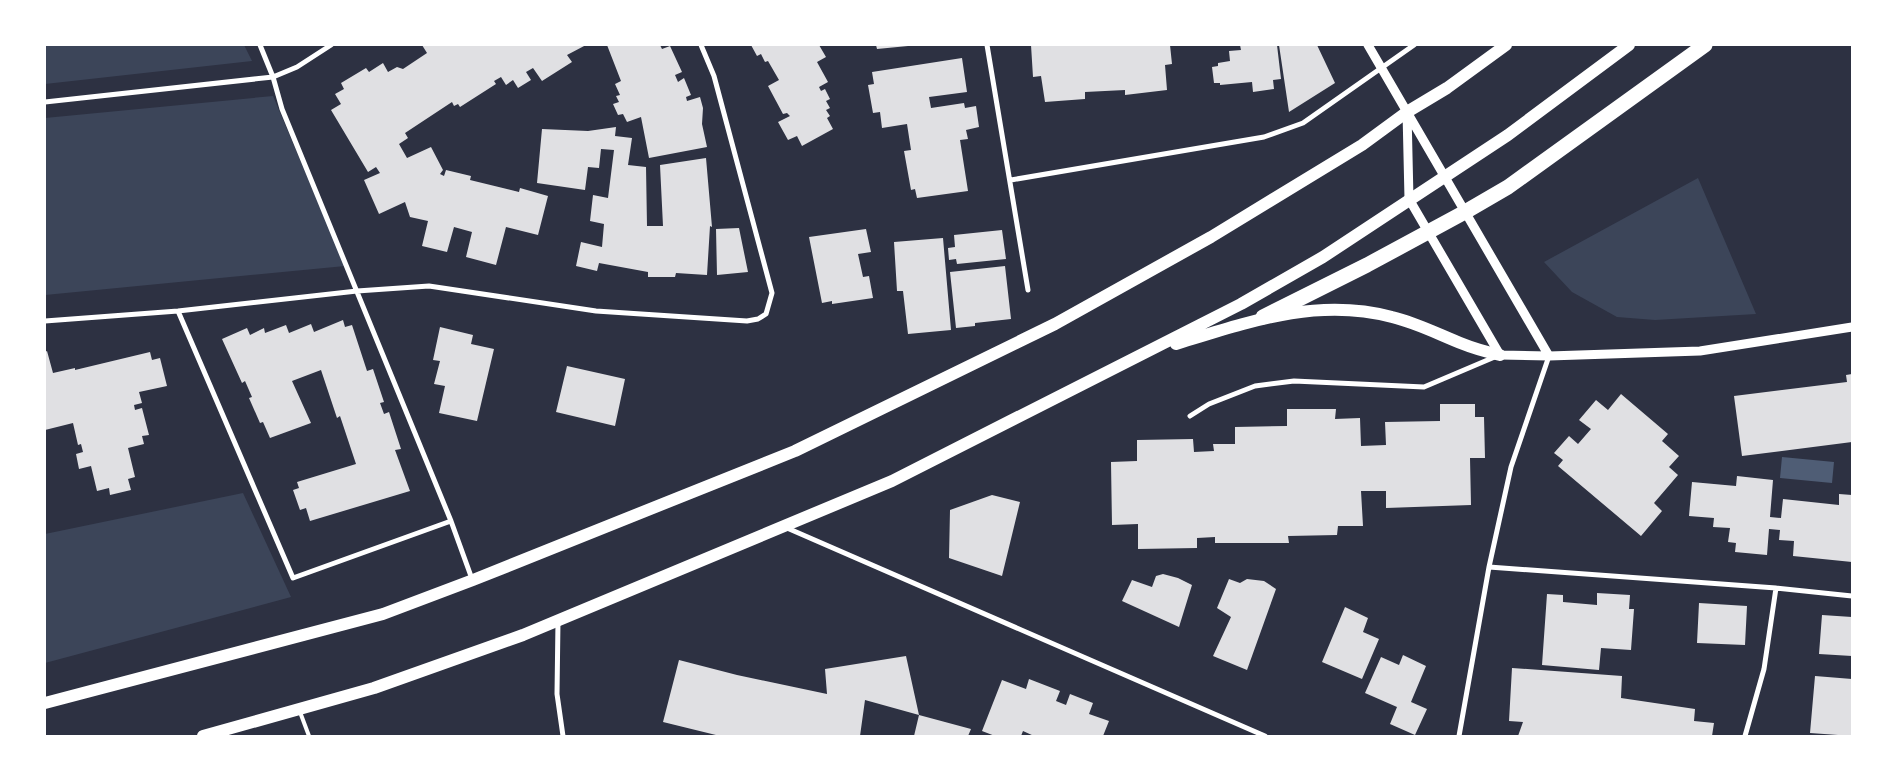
<svg xmlns="http://www.w3.org/2000/svg" width="1897" height="781" viewBox="0 0 1897 781" font-family="Merriweather,serif">
<rect width="100%" height="100%" fill="#2d3142"/>
<path fill="#3c4559" d="M45,45h199l8,16 -207,23z
M273,96l72,170 -300,29v-177z
M1698,178l58,136 -101,6 -38,-3 -45,-25 -28,-30z
M243,493l48,104 -246,66v-129z"/>
<path fill="#4f5d75" d="M1782,457l52,5 -2,21 -52,-5z"/>
<path fill="#e0e0e3" d="M422,45h164l-19,10 5,7 -30,19 -9,-13 -7,4 5,8 -13,8 -5,-8 -7,5 -5,-8 -7,4 2,3 -36,23 -2,-3 -4,2 -2,-4 -47,31 3,5 -9,6 8,14 24,-11 12,23 -3,4 4,2 2,-6 25,6 -1,4 49,12 1,-4 28,8 -10,39 -32,-8 -10,38 -30,-8 6,-25 -18,-5 -7,25 -25,-6 6,-25 -18,-4 -5,-15 -26,12 -15,-34 16,-7 -4,-6 -8,5 -37,-62 10,-6 -6,-10 9,-5 -3,-6 25,-15 3,4 14,-9 5,9 9,-5 6,2 24,-16z
M607,45h53l2,4 8,-3 12,26 -7,3 3,7 6,-4 7,17 -5,2 1,4 13,-4 3,11 -1,16 5,23 -58,11 -8,-41 -14,5 -4,-8 -5,1 -5,-11 6,-2 -3,-6 4,-1 -5,-11 6,-3z
M751,45h68l7,12 -9,5 11,20 -9,5 2,4 4,-2 5,10 -4,2 4,7 -4,2 4,6 -3,2 6,11 -31,17 -5,-10 -9,4 -10,-18 12,-6 -3,-3 -4,1 -15,-28 11,-6 -11,-19 -3,1 -4,-8 -4,2z
M876,45h31l1,1 -31,3z
M1031,45h139l2,19 -7,1 2,25 -42,5v-5l-40,2v7l-40,3 -4,-26 -8,1z
M1240,45h37l4,34 -8,1 1,9 -21,3 -1,-10 -32,3v-2h-6l-2,-16 6,-1v-3l12,-2 -1,-10 12,-1z
M1279,45h38l18,38 -46,29z
M962,58l5,34 -38,5 2,11 33,-5 1,5 11,-2 3,21 -13,3 2,9 -8,1 8,51 -51,7 -2,-9 -4,1 -7,-39 7,-1 -4,-26 -25,4 -2,-16 -7,1 -5,-28 6,-1 -2,-12z
M616,127l-1,9 17,2 -4,27 18,2 1,59h16l-3,-61 46,-7 6,69 -2,-1 -3,49 -31,-2 -1,4h-27v-5l-49,-9 -2,8 -21,-5 5,-24 21,5 2,-23 -14,-3 3,-26 15,3 6,-48 -13,-1 -2,19 -11,-1 -3,23 -48,-7 5,-54 46,2z
M739,228l9,44 -31,3 -1,-46z
M866,229l5,23 -13,2 5,23 6,-1 4,22 -41,6v-3l-10,2 -13,-66z
M1002,230l4,29 -49,5 -1,-5 -7,1 -1,-12 7,-1 -1,-12z
M943,238l8,92 -43,4 -5,-43h-6l-3,-49z
M1005,266l6,53 -36,4v3l-19,2 -6,-56z
M343,320l2,7 7,-2 15,46 6,-2 11,33 -4,1 4,11 5,-2 12,37 -6,1 15,41 -100,30 -4,-13 -6,2 -7,-20 6,-2 -2,-6 59,-18 -16,-48 -3,2 -16,-48 -29,11 19,42 -41,15 -7,-16 -3,1 -11,-25 3,-1 -7,-16 -3,2 -20,-44 25,-11 3,7 14,-7 1,5 21,-8 3,8 22,-9 3,8z
M440,327l33,8 -2,9 23,5 -17,72 -38,-8 6,-27 -11,-2 6,-23 -7,-1z
M47,351l6,22 22,-5v2l75,-18 2,8 8,-2 7,28 -28,6 3,11 -8,2 1,5 7,-2 7,27 -7,1 2,8 -16,4 7,29 -7,2 3,11 -21,5 -1,-7 -12,3 -6,-25 -12,3 -3,-15 7,-2 -2,-8 -3,1 -5,-22 -28,7v-78z
M567,366l58,13 -10,47 -59,-14z
M1852,374v68l-110,14 -8,-60 113,-14 -1,-7z
M1621,394l47,40 -6,7 17,15 -10,11 9,8 -24,28 8,8 -21,25 -83,-70 5,-6 -9,-7 15,-17 9,8 13,-15 -12,-9 17,-20 12,10z
M1440,404h35v13h9l1,41h-15l1,47 -85,3v-17h-25l2,35h-25l-1,9 -49,1 1,7h-74v-6l-18,1v10l-59,1v-25l-26,1 -1,-63 26,-1v-21l56,-1 1,13 20,-1 -1,-7h22v-17l52,-1v-17h49l-1,10 25,-1 1,28 25,-1 -1,-23 55,-1z
M1737,476l36,4 -3,37 11,1 2,-19 56,6v-11l13,1v67l-59,-6 1,-15 -15,-1 1,-10 -11,-1 -2,26 -32,-3 1,-9 -8,-1 2,-14 -17,-1 1,-9 -25,-2 3,-34 44,4z
M992,495l28,7 -18,74 -53,-18 1,-48z
M1163,574l15,4 14,7 -13,42 -57,-26 10,-21 20,7 4,-11z
M1229,579l11,4 7,-4 17,2 12,8 -29,81 -34,-14 18,-39 -14,-9z
M1597,593l33,2 -1,14h5l-3,41 -30,-2 -2,22 -57,-5 5,-71 16,1v7l34,3z
M1699,603l48,3 -2,39 -48,-2z
M1345,607l23,11 -5,14 16,7 -17,40 -40,-17z
M1822,615l30,2v39l-33,-2z
M1403,655l23,11 -15,36 16,7 -12,26 -25,-11 7,-17 -32,-14 16,-36 18,8z
M906,656l13,59 52,14 -3,7h-54l5,-21 -54,-15 -5,36h-140l-57,-14 16,-62 58,15 90,19 -2,-25z
M1512,668l110,8 -1,22 74,11 -1,12 20,2 -2,13h-194l5,-14 -14,-1z
M1815,676l37,3v57l-42,-3z
M1029,679l31,12 -4,10 10,4 4,-11 23,9 -4,11 20,7 -6,15h-69l-11,-5 -2,5h-26l-13,-5 20,-51 24,9z"/>
<g fill="none" stroke-linecap="round" stroke-linejoin="round">
<path stroke="#fff" stroke-width="4" d="M300,712l9,24"/>
<path stroke="#fff" stroke-width="5" d="M260,45l13,32 9,32 169,412 21,58
M987,45l41,245
M45,102l228,-25 24,-10 34,-22
M1011,180l253,-43 39,-14 111,-78
M178,311l115,267 158,-57
M45,321l133,-10 179,-20 72,-5 167,25 151,10 11,-2 8,-5 6,-21 -58,-217 -13,-31
M1190,416l19,-12 46,-18 39,-5 130,6 73,-31
M787,528l478,208
M1489,567l287,21 76,8
M558,621l-1,73 6,42
M1459,736l30,-169 22,-100 38,-111
M1745,736l19,-67 12,-81"/>
<path stroke="#fff" stroke-width="9" d="M1368,45l181,311
M1407,112l2,87 91,156 49,1 151,-5 152,-24"/>
<path stroke="#fff" stroke-width="12" d="M1176,344c72,-22 141,-47 216,-27 25,6 48,18 71,27 12,5 24,8 37,11
M45,703l338,-89 90,-34 322,-129 260,-127 156,-87 151,-92 45,-33 40,-24 59,-43
M203,736l171,-48 149,-53 369,-154 349,-177 82,-47 185,-122 121,-90"/>
<path stroke="#fff" stroke-width="15" d="M1263,317l104,-52 98,-53 43,-25 197,-142"/>
</g>
<rect width="1897" height="781" fill="none" stroke="#ffffff" stroke-width="92"/>
</svg>
